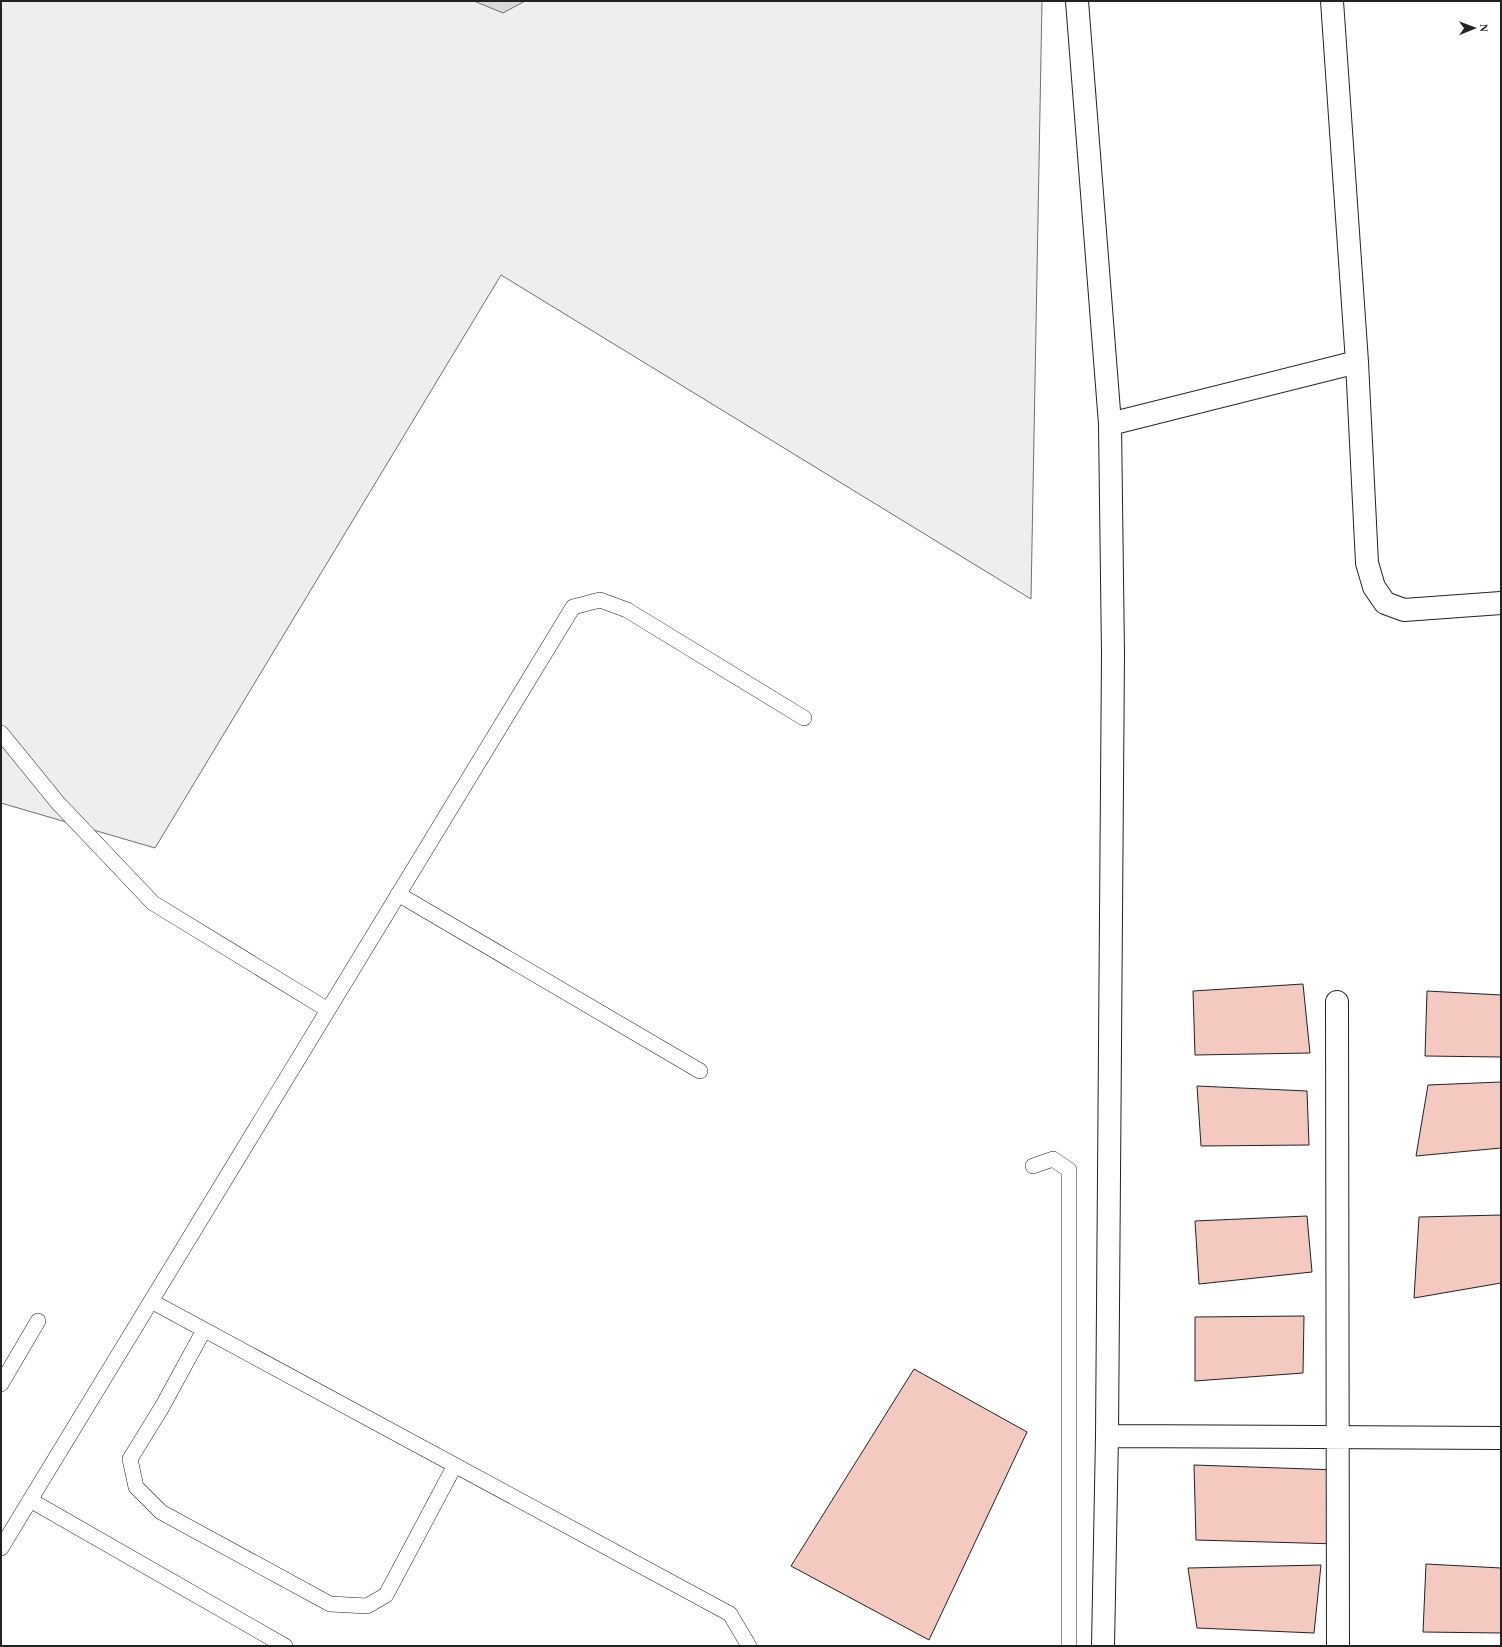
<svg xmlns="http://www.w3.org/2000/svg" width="1502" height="1647" viewBox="0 0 1502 1647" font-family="'Times New Roman',serif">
<rect width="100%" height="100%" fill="#fff"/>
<path fill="#eee" stroke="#6f6f6f" d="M1,1h1041l-11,598 -530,-324 -346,573 -154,-45z"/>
<path fill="#d9d9d9" stroke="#6f6f6f" d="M474,1h51l-22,12z"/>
<path fill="#f3c9c0" stroke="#222" d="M1303,984l7,69 -115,2 -2,-64z
M1427,991l74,4v62l-76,-1z
M1501,1082v66l-85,8 12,-71z
M1197,1086l110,5 2,54 -108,1z
M1501,1215v68l-87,15 5,-81z
M1307,1216l5,56 -113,12 -4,-63z
M1304,1316l-1,57 -108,8v-64z
M914,1369l113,63 -98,208 -138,-74z
M1194,1465l144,5v74l-142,-4z
M1426,1564l75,4v65l-78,-1z
M1321,1565l-7,68 -117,-5 -9,-60z"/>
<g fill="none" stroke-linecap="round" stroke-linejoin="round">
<g stroke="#222" stroke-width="16">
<path id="lane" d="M1,733l57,70 95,100 175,107
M398,894l302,177
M1033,1166l20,-7 16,11v476
M151,1301l579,313 19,32
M204,1330l-42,77 -32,52 6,28 25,25 169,92 37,2 19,-11 69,-130
M1,1384l37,-63
M30,1500l255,146
M1,1548l572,-941 27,-7 27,10 177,108"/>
</g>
<g stroke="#222" stroke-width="24">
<path id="street" d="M1077,1l33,423 3,230 -6,782 -4,210
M1332,1l25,361 10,201 7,24 11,16 19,7 97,-7
M1110,424l247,-62
M1337,1002l1,644
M1107,1436l394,2"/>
</g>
<use href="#lane" stroke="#fff" stroke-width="15"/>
<use href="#street" stroke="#fff" stroke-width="22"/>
</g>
<rect width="1502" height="1647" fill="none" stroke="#222222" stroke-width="4"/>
<g transform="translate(1474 28) rotate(89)" stroke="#ffffff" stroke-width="3" paint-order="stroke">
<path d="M0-3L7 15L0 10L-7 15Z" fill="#222222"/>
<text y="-6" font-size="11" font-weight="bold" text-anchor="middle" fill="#222222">N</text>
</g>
</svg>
